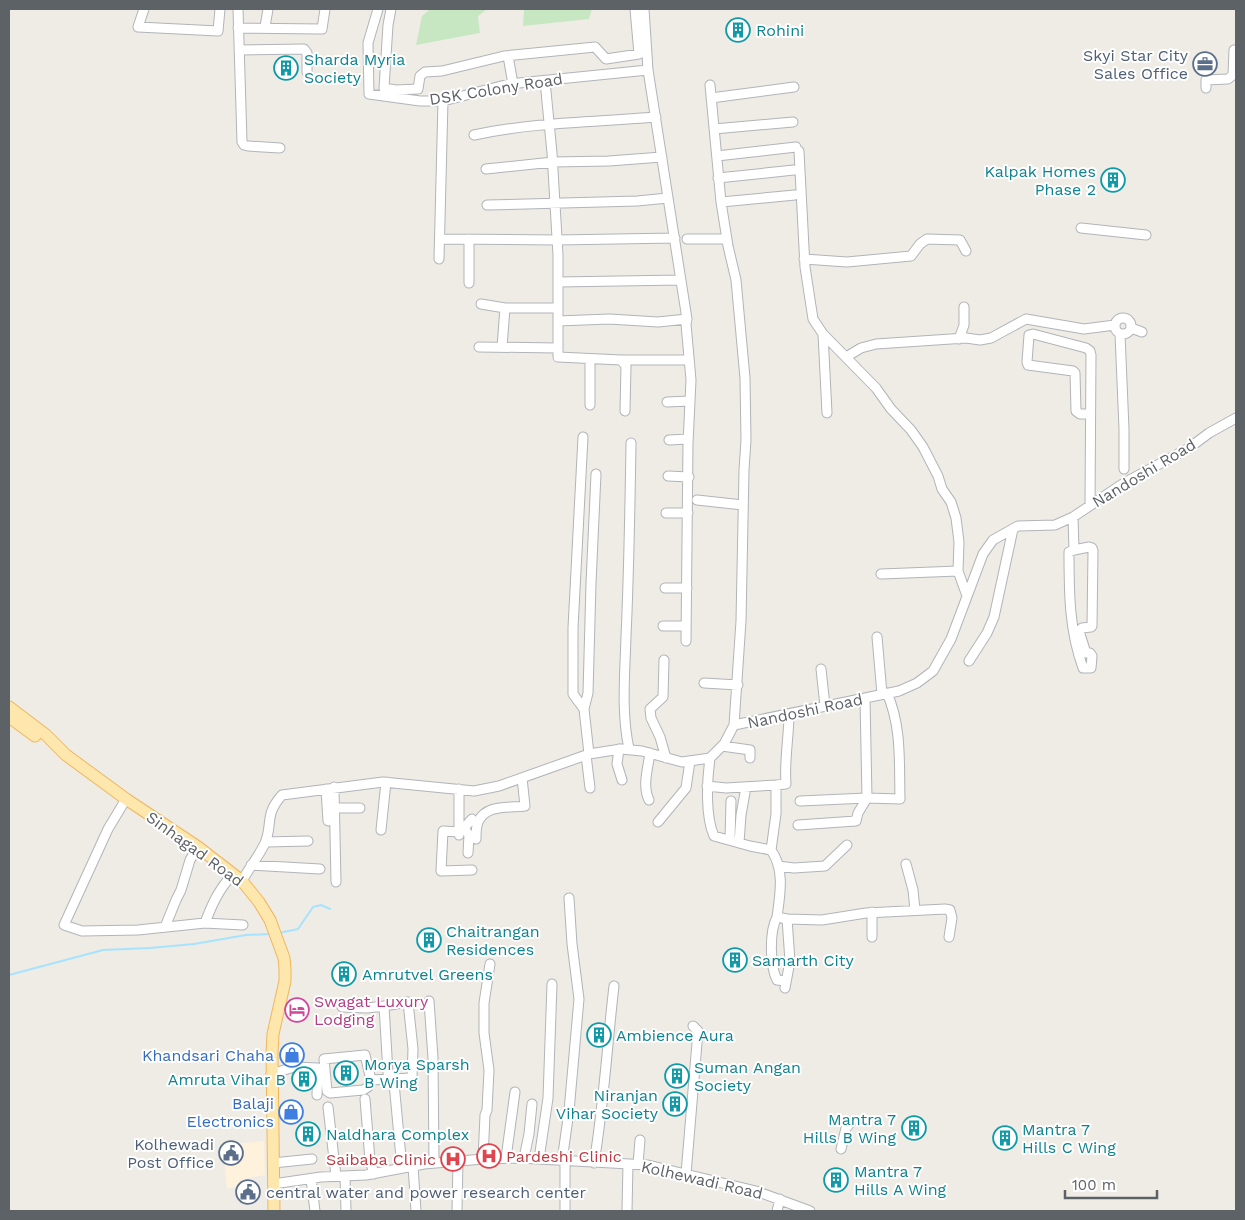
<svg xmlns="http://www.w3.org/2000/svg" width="1245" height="1220" viewBox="0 0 1245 1220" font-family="'Work Sans',sans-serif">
<rect width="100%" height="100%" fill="#efece6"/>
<path fill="#fef2dd" d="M264,1141l1,34 -17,3v6l-21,5 -4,-44z"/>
<path fill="#c7e7c3" d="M430,9h54l1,2 -7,5 2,17 -64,12 6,-29z
M524,9h68l-3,10 -66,7z"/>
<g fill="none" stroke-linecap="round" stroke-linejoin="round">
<path stroke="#a7e3fe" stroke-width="2" d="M279,933l19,-4 15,-22 8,-2 9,4
M9,975l94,-25 47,-2 44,-4 52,-9 26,-1"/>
<g stroke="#b1b4b8" stroke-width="11">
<path id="minor" d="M144,9l-6,18 80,4 2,-22
M238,9l4,133 2,3 4,1 32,2
M378,9l-10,34 1,51 51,7h23l66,-17 139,-14
M391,9l-3,16 -4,63 12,2 22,-1 2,-13 5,-4 17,-1 62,-15 91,-9 11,12 33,-5 -4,-45
M644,9l4,61 39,249 -1,5 5,56 -3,63 -2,198
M265,27l3,-18
M238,28l84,1 3,-20
M239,50l65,-1 3,4v19
M508,56l5,28
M545,81l7,72 6,102v102l63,3 5,6 -1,45
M710,85l11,117 7,44 8,34 9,98 1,62 -2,30 -3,151 -7,104
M1206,88v-8l22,-1 5,-4 1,-25
M711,98l83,-11
M714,129l79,-7
M474,135c60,-13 121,-13 182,-18
M799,151l6,116 8,52 10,15 53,54 15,21 20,21 12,17 15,29 4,13 9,13 5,16 3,24 -1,29 9,25
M717,156l79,-9
M486,169l67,-7 56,-1 53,-4
M718,178l76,-8
M721,202l74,-7
M487,205l150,-4 31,-3
M1081,228l65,7
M440,239l117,1 118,-2
M469,239v44
M687,239h40
M439,259l4,-158
M804,259l43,3 64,-6 9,-12 7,-5 33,1 6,11
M558,282l122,-2
M481,304l24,4h53
M1115 326a8 8 0 1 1 16 0a8 8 0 1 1-16 0Z
M558,321l51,-2 49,3 29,-3
M1131,328l11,4
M823,334l4,79
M1120,334l4,95v40
M959,339l5,-14v-18
M479,347l79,1
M502,347l3,-39
M846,357l15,-9 15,-4 90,-6 14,2 11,-2 35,-19 58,10 31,-4
M621,360h68
M667,402l23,-1
M590,405v-46
M583,437l-10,191v66l11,15 5,45
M669,440l19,-1
M668,476l21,1
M697,500l46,5
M1090,505l1,-150 -1,-4 -4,-3 -53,-14 -4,1 -2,27 1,3 45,6 2,2 1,38 4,3h10
M666,513h22
M1073,517l1,33 -5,2c0,39 0,78 14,116h8l1,-12 -2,-3h-4l-7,-22 3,-3 9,-1 1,-1 1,-75 -1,-3 -3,-1 -15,3
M881,574l77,-3
M665,588h22
M663,626h23
M877,637l5,57
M664,660l-1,37 -13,12 1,9 9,19 6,21
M969,661l18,-28 7,-16 19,-88
M821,669l4,37
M704,683l34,2
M584,709l4,-16 3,-110 5,-109
M722,746l28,4v8
M619,749l-2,15 5,16
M629,749c-8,-38 -4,-75 -3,-113 3,-64 4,-129 5,-193
M586,755l4,33
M710,758c-3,22 -5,58 4,78l36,10 21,4
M707,786l19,2 50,-3
M334,787l2,95
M326,789l2,32
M126,799l-18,30 -44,96 18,6 56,-1 67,-7c7,-19 14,-34 28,-49
M649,800c-7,-14 -1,-32 1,-47
M800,801l67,-3 33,1c-1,-35 2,-72 -13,-106
M334,808h26
M658,822l28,-34 4,-27
M798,825l58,-4 2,-8 9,-15 -2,-100
M464,828l-5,4 -16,-1 -2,40 31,-1
M381,830l5,-48
M459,835v-46
M476,839c0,-5 0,-12 2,-17 8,-18 31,-14 47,-16l-3,-28
M730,840l1,-39
M266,842l42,-1
M739,843l2,-28 5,-28
M468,853l1,-18 -5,-7 8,-9
M906,864l7,26 2,20
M251,865l69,4
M778,866l16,2 31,-2 22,-21
M242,881c7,-13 17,-25 23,-38 8,-19 -1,-28 17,-48l101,-13 91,9 25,-5 90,-32 32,-5 21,2 40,11 28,-4 14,-14 10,-19 165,-34 18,-8 16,-12 18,-32 32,-85 10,-14 25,-14 37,-1 18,-8 51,-34 65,-35 20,-15 27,-15
M782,918l5,1 3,42 -5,27
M787,919l35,1 44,-7 79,-4 5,1 2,8 -3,19
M204,923l39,2
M165,927l11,-27 5,-10 9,-30 8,-13
M872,937v-25
M786,981l-9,-1c-7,-14 -8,-48 0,-63 3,-22 8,-48 -6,-67l5,-36v-29l10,-1c-2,-24 3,-47 3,-70
M429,1001l4,57 1,105
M342,1007l25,1 17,-2
M271,1074l23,-7 24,1 -1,27
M371,1080l-6,-25 -41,4 3,32 3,2 33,-3 5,-3 3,-7 41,-2 1,-29 -5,-47 -24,4 4,67 6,10 8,85
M365,1099l5,61 4,14
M328,1107l8,69
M841,1149l5,-21 6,-7
M506,1158l9,-66
M524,1158l5,-24 3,-30
M483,1159l2,-44 2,-5 2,-40 -5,-37v-30l6,-39
M539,1159l9,-61 4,-114
M562,1161l7,-50 10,-112 -7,-55 -3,-46
M273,1163l39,-4
M594,1163c10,-59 13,-118 20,-177
M638,1164l2,-24
M413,1166l3,45
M686,1174l12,-143 -5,-5
M345,1176l1,35
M311,1179l4,32
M273,1184l48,-7 45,-2 58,-11 59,-5 37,-1 128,7 108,26 54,20
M457,1211l1,-50
M565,1211v-50
M627,1211l1,-47
M777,1211l3,-12"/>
</g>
<g stroke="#f0b55e" stroke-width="13">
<path id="major" d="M9,707l37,28 20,20 60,44 72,48 44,34 17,21 11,18 14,38 1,11v12l-12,53 -1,19 2,158
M9,717l26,19"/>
</g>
<use href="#minor" stroke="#fff" stroke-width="9"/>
<use href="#major" stroke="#fee7ac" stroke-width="11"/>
</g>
<defs>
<g id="building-ring" transform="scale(1.25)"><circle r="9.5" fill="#fff" stroke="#0f9aa8" stroke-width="1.5"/><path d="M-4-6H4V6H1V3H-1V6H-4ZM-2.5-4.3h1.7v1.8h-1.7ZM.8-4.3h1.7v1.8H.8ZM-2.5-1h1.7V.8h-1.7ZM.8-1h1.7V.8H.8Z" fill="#0f9aa8"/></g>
<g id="office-ring" transform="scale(1.25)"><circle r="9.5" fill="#fff" stroke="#5c6f8a" stroke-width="1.5"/><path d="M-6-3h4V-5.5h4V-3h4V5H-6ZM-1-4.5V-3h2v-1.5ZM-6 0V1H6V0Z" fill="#5c6f8a"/></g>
<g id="hotel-ring" transform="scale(1.25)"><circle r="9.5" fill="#fff" stroke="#d1479c" stroke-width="1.5"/><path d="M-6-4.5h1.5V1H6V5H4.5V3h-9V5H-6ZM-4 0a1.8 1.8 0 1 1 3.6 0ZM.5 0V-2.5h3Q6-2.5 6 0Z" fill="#d1479c"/></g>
<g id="shop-ring" transform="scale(1.25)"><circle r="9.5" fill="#fff" stroke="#3f7fe0" stroke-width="1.5"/><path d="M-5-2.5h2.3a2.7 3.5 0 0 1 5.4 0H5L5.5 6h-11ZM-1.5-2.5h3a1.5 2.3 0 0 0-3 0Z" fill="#3f7fe0"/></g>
<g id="civic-ring" transform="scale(1.25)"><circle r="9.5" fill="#fff" stroke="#5c6f8a" stroke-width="1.5"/><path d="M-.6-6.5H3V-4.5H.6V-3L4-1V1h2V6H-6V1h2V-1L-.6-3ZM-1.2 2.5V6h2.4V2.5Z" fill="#5c6f8a"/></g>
<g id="hospital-ring" transform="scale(1.25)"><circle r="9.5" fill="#fff" stroke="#e0444e" stroke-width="1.5"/><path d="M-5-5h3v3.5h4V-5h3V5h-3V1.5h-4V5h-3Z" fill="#e0444e"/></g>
</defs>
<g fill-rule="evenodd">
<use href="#building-ring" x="738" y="30"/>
<use href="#office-ring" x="1205" y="64"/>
<use href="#building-ring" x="286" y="68"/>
<use href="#building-ring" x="1113" y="180"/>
<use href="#building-ring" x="429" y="940"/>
<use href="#building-ring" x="735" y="960"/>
<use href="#building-ring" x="344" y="974"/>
<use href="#hotel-ring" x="297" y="1010"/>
<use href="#building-ring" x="599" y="1035"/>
<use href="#shop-ring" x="292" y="1055"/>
<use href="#building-ring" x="346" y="1073"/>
<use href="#building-ring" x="677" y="1076"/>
<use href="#building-ring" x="304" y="1079"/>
<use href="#building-ring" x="675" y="1104"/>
<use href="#shop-ring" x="291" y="1112"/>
<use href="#building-ring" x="914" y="1128"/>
<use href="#building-ring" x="308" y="1134"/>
<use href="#building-ring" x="1005" y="1138"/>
<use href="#civic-ring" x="231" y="1153"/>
<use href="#hospital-ring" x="489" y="1156"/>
<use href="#hospital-ring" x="453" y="1159"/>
<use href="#building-ring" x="836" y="1180"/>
<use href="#civic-ring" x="248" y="1192"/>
</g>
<g text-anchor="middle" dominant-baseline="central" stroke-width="4" stroke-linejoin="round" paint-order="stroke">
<g font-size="16" fill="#0d838f" stroke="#fff" text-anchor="start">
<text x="756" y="30">Rohini</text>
<text x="304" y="59">Sharda Myria<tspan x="304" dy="18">Society</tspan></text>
<text x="1096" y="171" text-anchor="end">Kalpak Homes<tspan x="1096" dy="18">Phase 2</tspan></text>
<text x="446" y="931">Chaitrangan<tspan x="446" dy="18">Residences</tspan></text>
<text x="752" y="960">Samarth City</text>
<text x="362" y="974">Amrutvel Greens</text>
<text x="616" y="1035">Ambience Aura</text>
<text x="364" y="1064">Morya Sparsh<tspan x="364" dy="18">B Wing</tspan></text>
<text x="694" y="1067">Suman Angan<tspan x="694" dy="18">Society</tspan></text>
<text x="286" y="1079" text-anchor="end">Amruta Vihar B</text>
<text x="658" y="1095" text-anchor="end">Niranjan<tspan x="658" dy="18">Vihar Society</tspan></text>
<text x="896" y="1119" text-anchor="end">Mantra 7<tspan x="896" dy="18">Hills B Wing</tspan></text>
<text x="1022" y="1129">Mantra 7<tspan x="1022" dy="18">Hills C Wing</tspan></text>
<text x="326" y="1134">Naldhara Complex</text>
<text x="854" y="1171">Mantra 7<tspan x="854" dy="18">Hills A Wing</tspan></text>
</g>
<g font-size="16" fill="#4e5e75" stroke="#fff" text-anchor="end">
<text x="1188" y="55">Skyi Star City<tspan x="1188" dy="18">Sales Office</tspan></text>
<text x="214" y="1144">Kolhewadi<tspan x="214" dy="18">Post Office</tspan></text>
<text x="266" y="1192" text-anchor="start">central water and power research center</text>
</g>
<g font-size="16" fill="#5d6266" stroke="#fff">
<text transform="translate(496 89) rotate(-9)">DSK Colony Road</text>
<text transform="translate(1144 473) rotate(-31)">Nandoshi Road</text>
<text transform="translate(805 711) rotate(-12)">Nandoshi Road</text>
<text transform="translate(195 849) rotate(36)">Sinhagad Road</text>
<text transform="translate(702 1180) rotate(13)">Kolhewadi Road</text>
</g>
<g font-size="16" fill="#b23c85" stroke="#fff" text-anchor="start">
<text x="314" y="1001">Swagat Luxury<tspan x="314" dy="18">Lodging</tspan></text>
</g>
<g font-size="16" fill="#366cbe" stroke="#fff" text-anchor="end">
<text x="274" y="1055">Khandsari Chaha</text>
<text x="274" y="1103">Balaji<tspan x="274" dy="18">Electronics</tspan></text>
</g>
<g font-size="16" fill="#be3a42" stroke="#fff" text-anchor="start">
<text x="506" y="1156">Pardeshi Clinic</text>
<text x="436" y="1159" text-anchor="end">Saibaba Clinic</text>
</g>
</g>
<rect width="1245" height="1220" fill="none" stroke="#5d6266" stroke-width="20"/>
<path d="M1065 1190v8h92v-8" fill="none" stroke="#5d6266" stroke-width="2.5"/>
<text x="1072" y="1190" font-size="15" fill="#5d6266" stroke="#ffffff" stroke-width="4" paint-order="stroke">100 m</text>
</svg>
